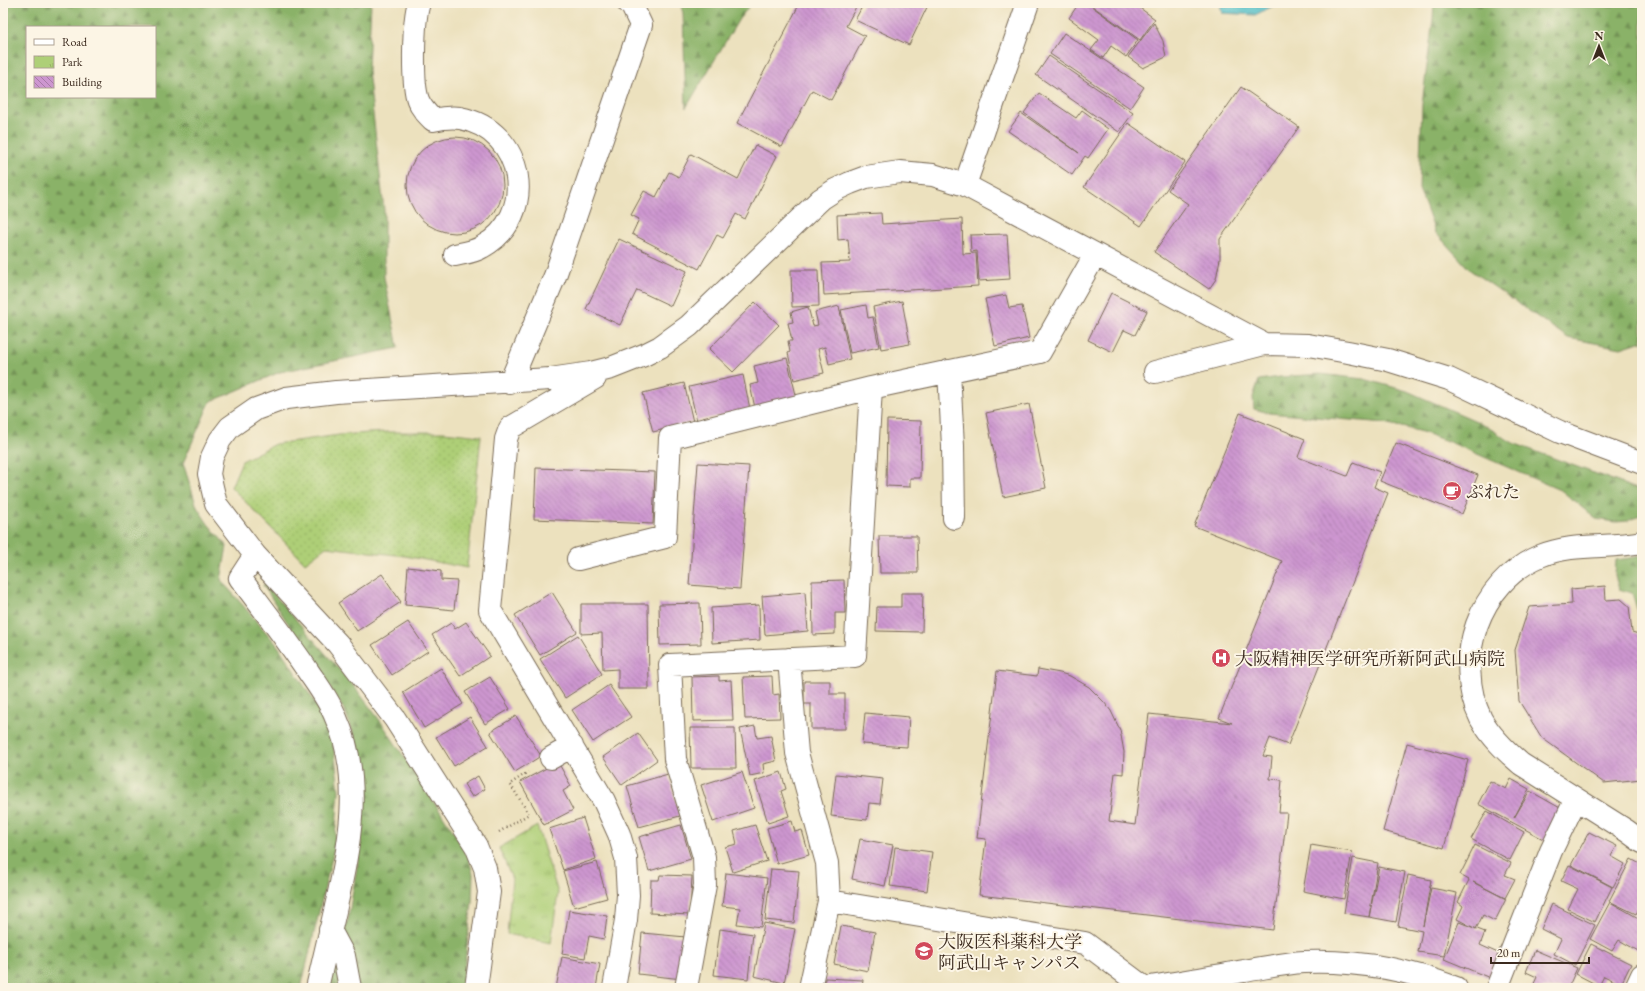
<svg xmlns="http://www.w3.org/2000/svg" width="1645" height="991" viewBox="0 0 1645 991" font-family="'EB Garamond','Noto Serif JP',serif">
<defs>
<pattern id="grass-dots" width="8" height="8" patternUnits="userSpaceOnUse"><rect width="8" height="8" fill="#aecf77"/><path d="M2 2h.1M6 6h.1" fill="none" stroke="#97b266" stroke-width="1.8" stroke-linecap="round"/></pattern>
<pattern id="forest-firs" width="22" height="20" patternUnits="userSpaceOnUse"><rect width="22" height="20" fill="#8ab268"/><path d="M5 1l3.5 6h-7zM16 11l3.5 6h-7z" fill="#729155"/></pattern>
<pattern id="park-tufts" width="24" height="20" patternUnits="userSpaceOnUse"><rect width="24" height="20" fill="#aecf77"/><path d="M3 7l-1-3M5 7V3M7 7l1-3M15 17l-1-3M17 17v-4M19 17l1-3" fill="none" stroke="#97b266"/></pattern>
<pattern id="water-waves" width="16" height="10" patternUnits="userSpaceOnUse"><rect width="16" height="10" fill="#51bfc8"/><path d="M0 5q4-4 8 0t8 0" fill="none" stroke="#449ba2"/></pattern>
<pattern id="building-back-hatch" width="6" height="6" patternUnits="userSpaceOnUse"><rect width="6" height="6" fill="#cd96d0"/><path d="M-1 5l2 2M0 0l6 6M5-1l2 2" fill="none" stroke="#a87ba8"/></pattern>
</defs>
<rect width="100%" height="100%" fill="#fcf5e5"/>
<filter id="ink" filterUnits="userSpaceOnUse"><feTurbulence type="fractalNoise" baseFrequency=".025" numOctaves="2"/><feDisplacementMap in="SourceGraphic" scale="8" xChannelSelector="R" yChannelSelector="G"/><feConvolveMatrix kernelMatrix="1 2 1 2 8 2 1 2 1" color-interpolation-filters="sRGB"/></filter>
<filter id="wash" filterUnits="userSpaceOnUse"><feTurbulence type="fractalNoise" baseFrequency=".012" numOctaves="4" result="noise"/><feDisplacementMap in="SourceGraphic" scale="16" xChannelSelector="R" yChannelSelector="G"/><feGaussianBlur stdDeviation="0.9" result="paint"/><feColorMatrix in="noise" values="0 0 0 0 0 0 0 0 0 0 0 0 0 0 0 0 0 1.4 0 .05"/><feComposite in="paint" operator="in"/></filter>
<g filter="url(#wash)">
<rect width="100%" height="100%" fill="#ece1be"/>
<path fill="url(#grass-dots)" stroke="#747c4a" d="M384,432h60l37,4 -14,132 -62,-12 -79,-9 -21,16 -74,-76 11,-26 33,-17 64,-9z"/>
<path fill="url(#forest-firs)" stroke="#626e43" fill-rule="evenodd" d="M3,3h368l-3,67 16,140v67l14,71 -118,24 -70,30 -27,61 14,44 11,17 19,22 -6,34 57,66 40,61 10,21 6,20 5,43 -5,58 -33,139h-298zM27,27h128v70h-128z
M680,3h72l-13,16 -53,89 -3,-95z
M1434,3h208v338l-21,7 -53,-10 -98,-68 -35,-38 -16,-43 3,-85 11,-85z
M1320,374l44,5 43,12 74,32 32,20 129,48v24l-14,6 -12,1 -20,-3 -34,-28 -110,-48 -30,-11 -37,-9 -116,-10 -15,-4 -1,-12 6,-17 21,-3z
M1642,556v68l-10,-31 -13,-4 -4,-13 1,-16z
M265,584l92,106 24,32 86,130 6,22 -1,28 -10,86h-134l5,-22 15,-46 13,-76 3,-49 -3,-35 -7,-25 -9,-24 -82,-126z"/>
<path fill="url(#park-tufts)" stroke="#747c4a" d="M537,826l21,67 -7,50 -44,-9 5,-55 -13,-31z"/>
<path fill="url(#water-waves)" stroke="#467473" d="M1220,3h59l-24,12 -33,-2z"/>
<g id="blocks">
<path fill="url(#building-back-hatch)" d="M800,3h58l-12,23 19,10 -34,64 -19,-10 -30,57 -45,-24z
M864,3h65l-20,42 -54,-25z
M1079,3h8l51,37 -12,17 -15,-11 -8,12 -12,-8 8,-10 -30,-22z
M1088,3h45l22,16 -15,21z
M1154,23l9,18 3,16 -23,11 -15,-11z
M1064,33l80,54 -14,21 -80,-54z
M1049,56l84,57 -14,19 -83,-57z
M1241,87l58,40 -79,112v20l-4,20 -7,10 -55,-37 34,-48 -20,-14z
M1039,93l37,25 6,-8 26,19 -20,29 -3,-2 -13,19 -64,-44 13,-18 58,40 -55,-40z
M1128,123l57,39 -44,64 -57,-39z
M407 185a48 48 0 1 1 96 0a48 48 0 1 1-96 0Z
M755,145l22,11 -32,63 -9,-5 -13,24 -6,-3 -18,34 -67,-35 7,-15 -8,-4 13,-24 12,6 13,-25 10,5 12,-23 47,25z
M881,213l1,11 80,-5 1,35 13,-1 2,33 -154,9 -2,-32 28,-1 -2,-23 -10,1 -1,-25z
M1007,234l3,45 -31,2 -2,-30 -6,1 -1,-17z
M619,239l68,32 -16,35 -34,-16 -17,35 -34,-16z
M791,270h27l1,36 -27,1z
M1111,293l36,18 -12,24 -11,-5 -11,22 -25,-12z
M1006,295l3,13 13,-2 7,32 -34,8 -10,-47z
M902,301l8,43 -29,5 -8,-42z
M755,302l24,23 -46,47 -24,-23z
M866,305l2,13 5,-1 6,30 -29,6 -9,-43z
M839,306l11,53 -21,5 -4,-17 -7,2 6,24 -30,7 -6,-27 2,-1 -2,-11h4l-4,-18 5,-1 -2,-10 17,-5 5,19 5,-1 -3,-13z
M787,358l10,41 -42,9 -5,-23 8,-2 -4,-17z
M743,375l7,34 -53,12 -8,-34z
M684,383l9,39 -40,10 -10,-39z
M1029,404l17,84 -43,9 -17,-84z
M1240,413l65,26 -7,18 49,19 6,-14 27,10 -6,15 14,6 -100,252 -18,-7 -7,18 9,1 -2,22 12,1 -3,33h8l-14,117 -294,-35 7,-56 -9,-1 20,-167 40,5 1,-7 22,4 10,3 19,11 15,15 7,9 9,19 4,22 -1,22 -8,-1 -6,48 26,4 14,-111 83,9 -13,-5 63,-157 -88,-35z
M887,420l34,1 -1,57h-10v9l-24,-1z
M1396,443l82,32 -16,39 -82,-33z
M698,463l51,3 -9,123 -51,-4z
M536,468l119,4 -2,52 -119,-5z
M879,536h38l1,37h-38z
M408,567l33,4v9l16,1 -3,29 -49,-5z
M382,574l19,28 -44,29 -19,-28z
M844,580l1,33h-10v21l-22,1 -1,-54z
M1605,586l1,14 15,-1 8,7 3,26 10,3v131h-3l2,13 -37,4 -62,-45 -23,-37 -4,-51 14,-43 43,-3 -1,-15z
M552,592l25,40 -37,23 -25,-40z
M805,592l3,39 -43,4 -3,-39z
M901,593h22l-1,39 -46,-1 1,-24h24z
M700,603l1,41 -41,1 -1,-41z
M581,604h67l1,85h-31v-20l-15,1 -1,-37 -21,1z
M759,605l1,35 -48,3 -1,-35z
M408,622l20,29 -36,24 -20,-30z
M466,622l24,34 -30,20 -28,-41 19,-12 4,6z
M578,635l24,39 -37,24 -25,-39z
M441,668l22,36 -39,24 -21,-36z
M719,676v5l12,-1 2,40 -40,1 -1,-44z
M772,676l1,19 6,-1 1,24 -35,1 -2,-42z
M490,677l20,32 -25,15 -20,-32z
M804,681h26v13h15v35h-34v-25h-7z
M609,685l22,32 -38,25 -21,-32z
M865,713l44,4 -2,30 -45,-3z
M516,716l25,40 -26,16 -25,-40z
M470,717l18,29 -34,20 -18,-29z
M755,726l2,12 14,-2 5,25 -13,3 1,9 -14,3 -10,-47z
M690,728h45l1,40h-45z
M638,733l19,27 -35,25 -19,-28z
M1407,743l61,17 -24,88 -61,-17z
M558,762l13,24 -8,5 10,19 -29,15 -24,-43z
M742,772l12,36 -41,14 -12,-37z
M781,772l5,17 -5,2 8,25 -21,7 -13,-42z
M668,774l12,42 -41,11 -12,-41z
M836,774l47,5 -3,25 -11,-1 -2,17 -36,-4z
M478,776l7,13 -13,8 -8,-13z
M1511,779l18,10 -15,29 16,-27 32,18 -17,31 -67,-36 12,-23 16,8z
M1487,811l37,21 -14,28 -39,-21z
M583,818l13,41 -33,11 -14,-41z
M792,821l3,11 7,-2 7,25 -32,9 -10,-36z
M681,825l10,34 -42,12 -10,-34z
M755,825l12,36 -34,11 -8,-25 12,-3 -3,-13z
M1589,832l28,14 -6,10 14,8 -12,23 -42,-22z
M860,839l33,6 -8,41 -33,-7z
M1311,845l41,7 -8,47 -41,-8z
M1475,845l36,18 -6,12 10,4 -10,19 -32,-16 33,17 -11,22 -12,-6 -7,14 -19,-10 6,-13 -5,-4 11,-22 -9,-5z
M895,847l37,5 -5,39 -37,-5z
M1353,858l25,5 -9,54 -25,-4z
M1631,859l11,6v38l-6,11 -27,-13z
M597,862l10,36 -33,9 -11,-36z
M1569,865l43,22 -17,35 -27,-13 10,-20 -17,-8z
M1379,867l26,5 -9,50 -27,-5z
M771,869l28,2 -5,52 -29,-3z
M726,873l41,5 -6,49 -24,-3 3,-16 -18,-2z
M660,875l32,1 -2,39 -40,-2 1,-33h8z
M1408,875l23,5 -8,46 8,-38 26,5 -13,63 -26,-4 4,-21 -24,-5z
M1610,902l32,18v28l-2,4 -21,-12 -7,11 -22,-12z
M1552,904l43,21 -20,40 -21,-11 7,-15 -20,-10z
M569,910l38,6 -3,23 -15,-3 -4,22 -23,-4z
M1459,922l26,10 -5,13 20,9 -10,24 -46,-19z
M764,923l31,6 -11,54 -30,-7z
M841,926l34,6 -7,39 -34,-7z
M720,929l33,5 -5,45 -34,-4z
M642,933l44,4 -4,42 -44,-5z
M1591,944l40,20 -10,20 -17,-8 -5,10 -23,-12z
M1535,950l42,18 -9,20h-36l5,-11 -11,-5z
M562,957l38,7 -4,24h-40z
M825,978l38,2 -1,8h-38z
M750,983l22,4v1h-23z"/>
</g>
</g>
<g filter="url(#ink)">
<use href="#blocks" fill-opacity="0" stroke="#796a56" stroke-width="1"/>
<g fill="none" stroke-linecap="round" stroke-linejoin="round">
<g stroke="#796a56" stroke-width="24">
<path id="minor" d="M419,3c-6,17 -7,81 -1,97 3,8 9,14 15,20 9,-2 18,-3 27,-2 65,12 79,98 22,129 -8,5 -18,6 -27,8
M965,185l63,-182
M949,371l4,75 1,72
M1155,372l109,-28 44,1 40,7 40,8 61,19 111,53 82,31
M595,378l-85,50 -4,11 -16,171 114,191 15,33 7,24 2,37 -2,25 -12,68
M510,383l45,-107 86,-251 -10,-21 -3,-1
M1642,542c-35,7 -68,0 -102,14 -61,26 -88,104 -59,163 10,18 25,32 40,45l106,67 15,11
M255,555l-15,23c24,32 48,63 70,96 9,13 20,28 26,44 28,61 13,130 -1,193 -6,26 -12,51 -18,77
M578,559l87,-22 5,-99 201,-50 169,-36 55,-97
M789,659l8,94 30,110 2,38 -19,87
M551,758l21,-12
M829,901l256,42 60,45
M330,930l14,26 6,32
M476,988l13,-96 -4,-24 -9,-22 -81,-127 -57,-75 -83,-89 -39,-51 -7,-30 3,-17 8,-17 10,-13 26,-18 30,-11 50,-6 214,-13 41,-6 20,-5 33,-13 16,-8 29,-21 132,-127 14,-9 15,-7 16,-6 34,-5 33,3 32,10 299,159
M686,988l19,-103 -1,-28 -29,-98 -5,-94 185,-9 16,-268
M1146,988c33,-6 66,-11 98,-17 20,-3 40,-8 60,-9 53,-2 103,7 152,26
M1497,988l54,-137 25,-52
M1636,988l6,-13"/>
</g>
<path stroke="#796a56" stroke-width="2.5" stroke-dasharray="1 3" stroke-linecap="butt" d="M499,832l30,-18 -19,-30 18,-12"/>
<use href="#minor" stroke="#fff" stroke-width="22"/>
</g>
</g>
<defs>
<g id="cafe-disc" transform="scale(1)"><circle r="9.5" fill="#d1495b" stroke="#fcf5e5"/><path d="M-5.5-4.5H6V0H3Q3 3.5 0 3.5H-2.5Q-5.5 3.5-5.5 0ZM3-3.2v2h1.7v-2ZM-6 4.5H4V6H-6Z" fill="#fff"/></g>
<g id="hospital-disc" transform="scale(1)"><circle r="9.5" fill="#d1495b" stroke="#fcf5e5"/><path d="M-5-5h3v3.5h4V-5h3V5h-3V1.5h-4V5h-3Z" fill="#fff"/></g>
<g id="university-disc" transform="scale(1)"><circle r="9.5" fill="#d1495b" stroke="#fcf5e5"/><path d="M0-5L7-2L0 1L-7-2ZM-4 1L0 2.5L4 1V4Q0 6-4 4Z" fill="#fff"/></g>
</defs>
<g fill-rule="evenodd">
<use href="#cafe-disc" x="1452" y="491"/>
<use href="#hospital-disc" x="1221" y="658"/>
<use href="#university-disc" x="924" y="951"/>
</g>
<g text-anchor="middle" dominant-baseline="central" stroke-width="4" stroke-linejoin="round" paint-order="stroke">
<g font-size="18" fill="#3b2a1e" stroke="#fcf5e5" text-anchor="start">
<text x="1466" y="491">ぷれた</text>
<text x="1235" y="658">大阪精神医学研究所新阿武山病院</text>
<text x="938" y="941">大阪医科薬科大学<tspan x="938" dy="21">阿武山キャンパス</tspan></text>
</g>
</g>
<rect width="1645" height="991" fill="none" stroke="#fcf5e5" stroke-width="16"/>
<rect x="26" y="26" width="130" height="72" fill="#fcf5e5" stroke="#afa495"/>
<rect x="34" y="39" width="20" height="6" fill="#ffffff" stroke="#afa495"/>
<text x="62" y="46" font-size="12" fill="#3b2a1e">Road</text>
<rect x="34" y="56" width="20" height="12" fill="url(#park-tufts)" stroke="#afa495"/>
<text x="62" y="66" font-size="12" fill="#3b2a1e">Park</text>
<rect x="34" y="76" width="20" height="12" fill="url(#building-back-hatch)" stroke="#afa495"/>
<text x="62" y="86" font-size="12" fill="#3b2a1e">Building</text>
<g transform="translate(1599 46)" stroke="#fcf5e5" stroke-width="3" paint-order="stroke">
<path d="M0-3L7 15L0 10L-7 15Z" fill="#3b2a1e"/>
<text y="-6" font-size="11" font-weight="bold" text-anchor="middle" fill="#3b2a1e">N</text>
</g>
<path d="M1491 957v6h98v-6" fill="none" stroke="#3b2a1e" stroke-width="2"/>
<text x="1497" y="957" font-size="12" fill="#3b2a1e" stroke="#fcf5e5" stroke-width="3" paint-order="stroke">20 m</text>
</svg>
